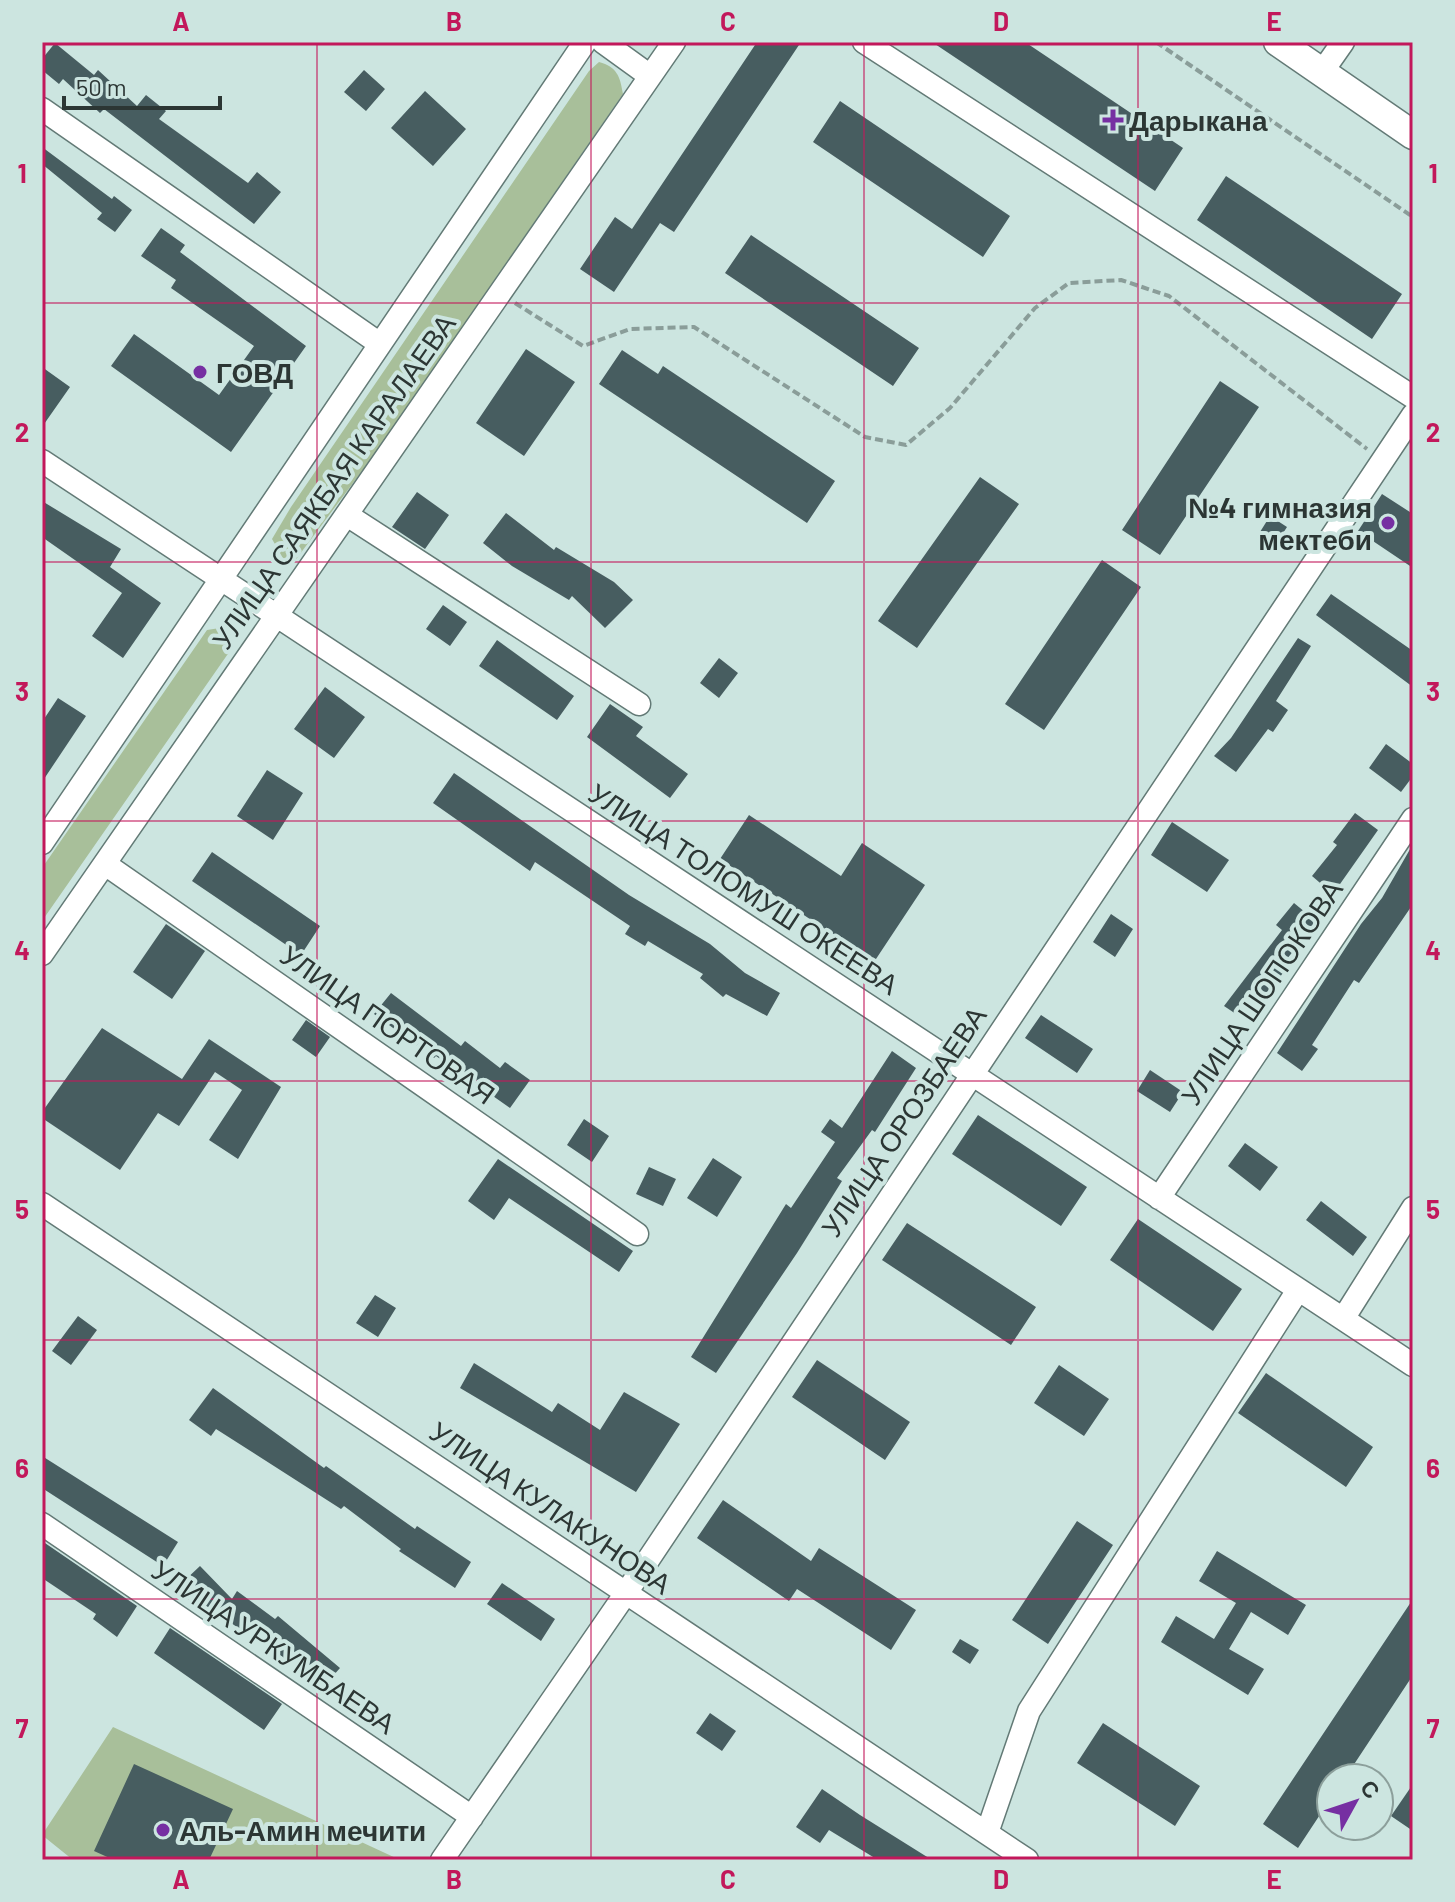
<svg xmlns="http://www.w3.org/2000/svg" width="1455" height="1902" viewBox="0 0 1455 1902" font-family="Barlow,sans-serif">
<rect width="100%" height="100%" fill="#cce5e0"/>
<path fill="#a8bf9a" d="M599,62c18,5 21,14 24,32l-252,365 -77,103 -10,-2 -12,-21 19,-32 298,-436z
M220,628l10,6 2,14 -190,273v-53l165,-238z
M113,1727l285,132 -325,1 -31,-25z"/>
<path fill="#475d60" d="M757,42h44l-127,190 -14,-9 -46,69 -34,-23 35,-52 17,12z
M932,42h93l158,106 -28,43z
M55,43l39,32 4,-5 39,36 9,-11 20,16 -7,8 89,64 9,-11 24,20 -27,32 -150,-115 -4,4 -37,-34 -4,5 -17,-14v-11z
M364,70l21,19 -19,22 -22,-19z
M425,91l41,38 -33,37 -42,-38z
M840,101l170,115 -27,41 -170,-115z
M42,147l70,52 2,-3 18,14 -17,22 -18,-13 5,-6 -60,-49z
M1226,176l176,118 -30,45 -175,-119z
M161,228l24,17 -5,7 126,94 -75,106 -120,-86 23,-32 85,61 35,-49 -83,-58 5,-8 -35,-24z
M751,235l168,113 -26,38 -168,-113z
M526,349l49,33 -51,74 -48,-33z
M622,350l36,24 5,-8 172,115 -28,42 -208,-139z
M42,367l28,20 -28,40z
M1220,381l39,26 -99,148 -38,-25z
M980,477l39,27 -102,144 -39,-27z
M417,492l32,23 -24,34 -33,-22z
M1382,494l31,20v54l-55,-37z
M42,501l79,48 -11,18 51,36 -38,55 -31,-22 30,-43 -80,-56z
M506,513l48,37 2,-3 58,35 19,18 -28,28 -33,-32 -3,4 -57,-34 -29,-23z
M1270,516l17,11 -11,17 -16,-12z
M1102,560l39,27 -97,143 -39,-26z
M1331,594l82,57v36l-97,-72z
M443,605l24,17 -17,24 -24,-17z
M1298,638l13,8 -35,55 12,9 -15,22 -5,-3 -32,43 -22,-16 17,-18z
M497,640l77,56 -17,24 -78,-54z
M719,658l19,15 -19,25 -19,-15z
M325,687l40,30 -31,41 -40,-29z
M58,698l28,18 -44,66v-60z
M610,704l33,23 -7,9 52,38 -18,24 -83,-61z
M1386,744l27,20v12l-12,16 -32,-24z
M267,770l36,23 -30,47 -36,-24z
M454,773l175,122 81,49 35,29 35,20 -13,23 -41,-22 -3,3 -23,-19 3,-4 -55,-33 -3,5 -20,-12 5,-8 -95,-64 -5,9 -97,-68z
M1355,813l23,17 -45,64 -21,-18 25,-31 -4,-3z
M749,815l92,61 21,-33 63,42 -51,77 -154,-103z
M1172,822l57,38 -22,32 -56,-37z
M1413,844v60l-54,79 -5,-3 -42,65 6,4 -16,22 -25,-18 84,-129 21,-26z
M212,852l108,74 -19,29 -109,-74z
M1294,903l23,19 -31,38 4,3 -42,59 -24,-16 58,-76 -6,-5z
M1111,914l22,15 -18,28 -22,-15z
M166,924l39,27 -33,48 -39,-27z
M391,993l70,53 4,-5 35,27 5,-6 25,18 -20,28 -74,-52 -2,2 -60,-44z
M1041,1015l52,34 -16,24 -52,-35z
M306,1020l24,17 -14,20 -24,-17z
M102,1028l80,51 27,-40 72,48 -43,72 -29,-19 33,-50 -27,-18 -36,54 -21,-13 -38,57 -78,-52v-6z
M892,1051l24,17 -41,64 -3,-2 -35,48 5,3 -45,72 -81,120 -25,-16 95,-153 5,4 44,-66 -14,-10 9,-13 12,9z
M1150,1070l33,22 -13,20 -33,-21z
M978,1115l109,72 -26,39 -109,-72z
M584,1119l25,17 -17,26 -25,-17z
M1245,1143l33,24 -18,24 -32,-25z
M713,1158l29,19 -25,40 -30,-19z
M498,1159l135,92 -14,21 -110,-74 -15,22 -26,-19z
M649,1167l27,12 -13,27 -27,-12z
M1321,1201l46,36 -14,19 -47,-36z
M1138,1219l104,70 -29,42 -103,-71z
M907,1223l129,84 -25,38 -129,-85z
M375,1295l21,13 -18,29 -22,-14z
M78,1316l19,14 -26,35 -19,-14z
M817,1360l93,62 -25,38 -93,-63z
M474,1363l78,49 6,-9 42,27 24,-38 56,32 -44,68 -176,-104z
M1059,1365l50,34 -25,37 -50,-33z
M1266,1373l107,74 -27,40 -108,-74z
M213,1388l111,80 2,-2 89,63 2,-3 54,36 -16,26 -56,-37 2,-2 -57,-43 -3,3 -125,-80 -5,7 -22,-16z
M42,1456l136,86 -15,24 -121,-78z
M723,1500l88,61 8,-13 97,62 -25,40 -94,-61 -8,12 -92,-63z
M1077,1521l36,24 -65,99 -36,-24z
M42,1541l95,65 -20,31 -24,-18 3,-5 -54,-36z
M1217,1551l89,54 -18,30 -37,-23 -22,37 35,20 -16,26 -87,-53 15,-26 38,23 22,-36 -37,-22z
M200,1566l32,33 5,-8 38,28 3,-3 62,52 -16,18 -37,-33 -3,5 -39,-30 -2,3 -42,-28 -19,-20z
M502,1583l53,36 -14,22 -54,-37z
M1413,1599v76l-68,103h-14v20l-33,50 -35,-24z
M170,1628l112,76 -18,26 -110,-77z
M960,1639l19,11 -9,14 -18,-12z
M710,1713l26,18 -14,20 -26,-18z
M1103,1723l97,63 -25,40 -98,-63z
M134,1764l99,45 -24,51h-95l-20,-9z
M1413,1784v47l-22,-15z
M822,1789l38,26 72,45h-54l-49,-30 -9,13 -24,-16z"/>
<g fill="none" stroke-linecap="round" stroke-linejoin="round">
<g stroke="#637a76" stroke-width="25">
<path id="minor" d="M603,42l47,34
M864,42l549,355
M1322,72l21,-30
M42,109l338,235
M42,461l1371,904
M347,515l292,189
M42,843l543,-801
M105,864l532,370
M42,954l632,-912
M1159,1198l254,-379
M42,1204l985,656
M1343,1319l70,-111
M42,1524l430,293
M987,1833l42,-122 269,-421
M442,1860l184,-267 787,-1178"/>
</g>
<g stroke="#637a76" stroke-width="31">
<path id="major" d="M1278,42l135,93"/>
</g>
<path stroke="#8a9d99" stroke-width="4" stroke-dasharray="8 4" stroke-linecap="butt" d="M1156,42l257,175
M515,303l68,43 47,-17 64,-2 171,110 41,8 44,-37 85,-100 34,-25 52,-3 48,16 198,153"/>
<use href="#minor" stroke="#fff" stroke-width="22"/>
<use href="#major" stroke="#fff" stroke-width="28"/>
</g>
<path fill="none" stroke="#c2185b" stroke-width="2" stroke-opacity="0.55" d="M317,42v1818M591,42v1818M864,42v1818M1138,42v1818M42,303h1371M42,562h1371M42,821h1371M42,1081h1371M42,1340h1371M42,1599h1371"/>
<g fill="#762fa2" stroke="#cce5e0" stroke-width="3">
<path d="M1109 108h8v8h8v8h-8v8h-8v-8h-8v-8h8z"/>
<circle cx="200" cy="372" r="8"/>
<circle cx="1388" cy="523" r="8"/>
<circle cx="163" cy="1830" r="8"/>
</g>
<g text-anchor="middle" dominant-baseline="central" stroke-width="8" stroke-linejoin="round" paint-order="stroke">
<g font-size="28" font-weight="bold" fill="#2c3634" stroke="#cce5e0" text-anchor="start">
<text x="1129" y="120">Дарыкана</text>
<text x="216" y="372">ГОВД</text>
<text x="1372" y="507" text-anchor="end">№4 гимназия<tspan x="1372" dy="32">мектеби</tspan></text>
<text x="179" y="1830">Аль-Амин мечити</text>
</g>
<g font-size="28" fill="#2c3634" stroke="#cce5e0">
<text transform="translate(333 481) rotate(-55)">УЛИЦА САЯКБАЯ КАРАЛАЕВА</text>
<text transform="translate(744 888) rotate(33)">УЛИЦА ТОЛОМУШ ОКЕЕВА</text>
<text transform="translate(1261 992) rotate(-56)">УЛИЦА ШОПОКОВА</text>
<text transform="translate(388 1024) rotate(35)">УЛИЦА ПОРТОВАЯ</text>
<text transform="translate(903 1121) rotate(-56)">УЛИЦА ОРОЗБАЕВА</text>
<text transform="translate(551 1507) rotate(34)">УЛИЦА КУЛАКУНОВА</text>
<text transform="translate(274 1646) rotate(34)">УЛИЦА УРКУМБАЕВА</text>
</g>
</g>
<rect width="1455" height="1902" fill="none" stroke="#cce5e0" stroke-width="88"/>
<g transform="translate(1355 1802) rotate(50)"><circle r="38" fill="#cce5e0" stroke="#8c9f9b" stroke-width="2"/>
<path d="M0-6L14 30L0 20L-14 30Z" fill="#762fa2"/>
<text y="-12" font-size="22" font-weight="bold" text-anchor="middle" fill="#2c3634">С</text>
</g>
<path d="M64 96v12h156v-12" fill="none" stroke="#2c3634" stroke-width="4"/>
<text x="76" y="96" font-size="24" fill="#2c3634" stroke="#cce5e0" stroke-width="6" paint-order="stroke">50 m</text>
<rect x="44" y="44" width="1367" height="1814" fill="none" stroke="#c2185b" stroke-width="3"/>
<g font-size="26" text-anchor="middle" font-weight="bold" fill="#c2185b">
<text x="181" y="31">A</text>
<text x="454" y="31">B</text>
<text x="728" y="31">C</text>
<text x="1001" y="31">D</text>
<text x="1274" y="31">E</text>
<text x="22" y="183">1</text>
<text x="1433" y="183">1</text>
<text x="22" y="442">2</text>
<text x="1433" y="442">2</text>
<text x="22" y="701">3</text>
<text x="1433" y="701">3</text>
<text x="22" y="960">4</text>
<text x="1433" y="960">4</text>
<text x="22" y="1219">5</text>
<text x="1433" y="1219">5</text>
<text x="22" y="1478">6</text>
<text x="1433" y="1478">6</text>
<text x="22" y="1738">7</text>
<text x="1433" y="1738">7</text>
<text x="181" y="1889">A</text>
<text x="454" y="1889">B</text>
<text x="728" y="1889">C</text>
<text x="1001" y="1889">D</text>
<text x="1274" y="1889">E</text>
</g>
</svg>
